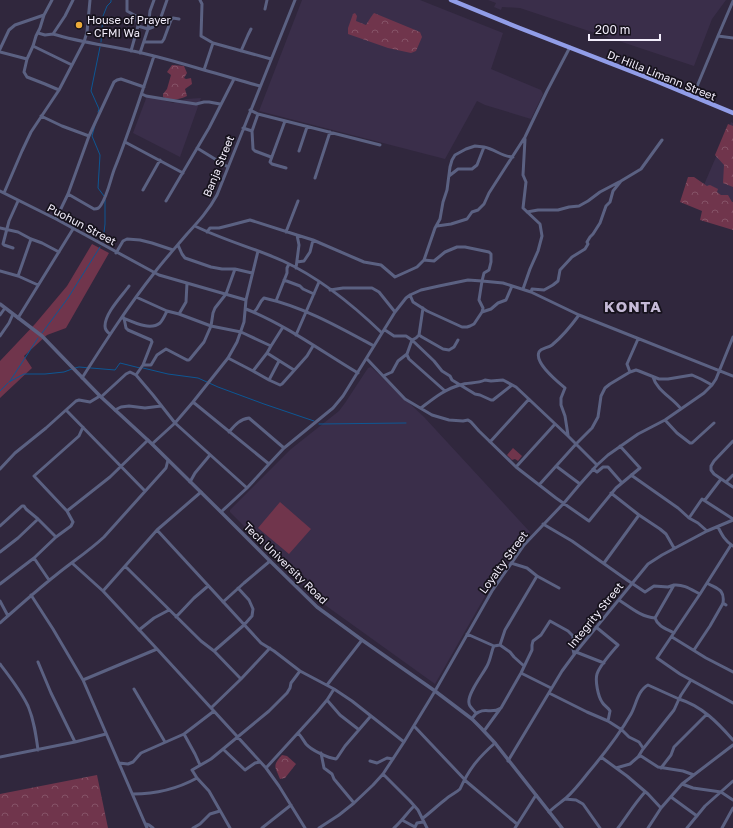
<svg xmlns="http://www.w3.org/2000/svg" width="733" height="828" viewBox="0 0 733 828" font-family="'Golos Text',sans-serif">
<defs>
<pattern id="forest-crowns" width="20" height="18" patternUnits="userSpaceOnUse"><rect width="20" height="18" fill="#70354c"/><path d="M2 6a3 3 0 1 1 6 0M12 15a3 3 0 1 1 6 0" fill="none" stroke="#855367"/></pattern>
</defs>
<rect width="100%" height="100%" fill="#30273d"/>
<path fill="#3a2e4a" d="M302,0h118l83,33 -12,36 50,21 2,4 -12,25 -46,-14 -8,-4 -32,58 -186,-48z
M488,0h238l-14,19 -18,47 -174,-58 -18,-1 -1,3 -7,-3 2,-4z
M147,96l26,7 13,-4 15,-1 -21,59 -47,-24z
M731,122l2,1v86l-33,-15z
M371,367l53,50 106,115 -22,24 -73,128 -117,-84 -88,-88v-2l61,-61 48,-38 6,-8 23,-35z"/>
<path fill="#70354c" d="M92,244l17,9 -43,75 -19,7 -23,21 8,12 -32,30v-37l35,-37 32,-38z
M513,448l9,8 -4,5 -3,-2 -3,1 -5,-5z
M280,502l31,27 -22,25 -31,-26z"/>
<path fill="url(#forest-crowns)" d="M355,13l2,3 -1,5 10,4 5,-8 3,-4 46,19 2,5 -6,14 -5,2 -23,-5 -40,-14v-6l5,-14z
M172,65l12,1 3,7 -3,5 2,1 5,-1 1,6 -7,5 2,7c-8,4 -16,5 -24,1v-3l4,-5 4,-14 -4,-3z
M728,124l5,2v61l-10,-4 1,-18 -9,-10z
M688,177h6l13,9 3,-1 8,4 -1,3 4,3h7l4,7h1v28l-33,-10 2,-9 -22,-9z
M282,755l5,1 9,8 -11,14 -5,1c-5,-13 -8,-13 2,-24z
M97,775l11,53h-108v-34z"/>
<g fill="none" stroke-linecap="round" stroke-linejoin="round">
<path stroke="#0d5794" stroke-width="1" d="M101,42l2,-26 4,-10 4,-4v-2
M98,112l1,-3 -8,-18 9,-44
M95,125l-3,11 8,19 -2,33 6,8
M103,241l2,-17v-25
M42,333l26,-35 32,-51
M75,368l4,-1 36,3 5,-7 20,5
M143,368l25,6 30,4 20,9 46,17 50,17
M10,381l28,-43
M9,382l15,-8h21l19,-2 8,-3
M0,391l8,-8
M319,424l87,-1"/>
<path stroke="#5b6182" stroke-width="3" d="M127,0v11l9,5 2,10 -7,25
M200,0l2,4 -1,32 12,7 -9,27
M265,9l2,-9
M44,15l-4,13 -4,8 -3,10 -6,13 -3,13 3,5 18,7 14,6
M138,26l10,3 5,-2 8,-10 6,-17
M38,33l7,2 8,-1 12,-18 8,-16
M53,34c29,9 60,12 89,19 21,5 42,11 62,17 19,5 37,11 56,16
M718,36l15,2
M144,42h18l2,-3 7,-19 2,-2 6,1
M213,43l58,16
M33,46l39,19
M0,49l9,-19 6,-5 29,-10 8,-15
M241,51l7,-16 3,-6
M0,52l27,7
M140,53l8,-24 2,-18 4,-11
M142,94l4,2 24,4 26,4 8,-2h5l11,2
M693,96l25,-60 15,-35
M250,110l8,4 122,31
M41,116l21,10 27,10
M285,121l-15,41 2,2 14,4
M243,128l9,3 1,18 2,2 16,6
M252,131l6,-17
M125,142l58,31
M197,148l31,19
M299,151l8,-24
M449,176l9,-7h14l5,-4 7,-18c11,2 18,10 29,10
M315,178l15,-46
M143,190l17,-30
M0,191l56,28 103,56 87,25
M4,193l18,-42 9,-19 28,-42 25,-48 3,-10 3,-32
M68,194l26,15c4,0 5,-1 7,-4 7,-11 9,-24 13,-35 15,-37 27,-75 40,-114
M166,201l43,-73 25,-49
M527,212l11,-2h20l11,-3 10,-1 9,-5 12,-9 19,-10
M56,219l12,-25 21,-58 25,-54 3,-2 4,-1 23,8
M195,226c28,14 59,22 88,35 37,17 70,44 99,72
M437,226l14,-2 16,-5 5,-7 6,-2 6,-6 5,-11 36,-56 22,-46 23,-44
M0,228l18,4 13,7 11,4 17,9
M207,232l3,-4h9l12,-3 19,-5 47,15 2,10 -3,23
M286,232l12,-31
M297,235l16,5 51,22 17,3 14,12 22,-10 7,-7 10,1 11,-9 12,-5h8l24,5 2,2v8l-2,8 -5,3 -2,8 -3,19 4,8 -1,4
M178,245l4,9 3,4 26,9 11,2h13l17,4
M13,248l-9,-3 -1,-1 6,-23 9,-20
M116,253l7,-12 4,-2 13,1 12,3 21,7
M424,260l11,-32 5,-9 3,-17 4,-12 3,-23 2,-7 3,-5 11,-6 9,-3 9,1
M297,262l7,-1 6,-9 3,-12
M0,271l18,5 20,9
M18,276l13,-37
M284,280l16,6 3,3 11,5
M523,289l7,-20 8,-18 4,-15 -2,-12 -17,-16 3,-26 -3,-7 2,-36
M330,290l13,-2h29l7,4 16,20
M531,292l1,-3 12,1 9,-5 5,-4 2,-11 12,-13 13,-8 3,-5 -1,-2 3,-5 3,-3 7,-11 6,-17 4,-4 3,-11 8,-10 20,-12 21,-29
M410,295l3,7 14,9 35,16h5l3,-1 4,-2 8,-12 9,-3 7,-6 8,-3 6,-14
M136,297l31,14 12,3 32,12 30,6 30,14 -4,7 27,17
M276,301l11,-28v-5l2,-4
M246,309c40,16 75,42 112,64
M254,312c5,-4 5,-10 10,-14 40,9 75,29 110,48
M179,314l7,-12 1,-19
M0,315l5,-7
M18,318l55,-89
M123,318c10,4 27,13 37,5 3,-3 5,-8 7,-12
M124,318l2,10 2,2 23,10 1,2 -9,23 -7,10 17,20 22,28 72,65
M385,330l9,6h12l6,4 22,21 8,10 8,5 2,4 23,14 5,1 11,5h2l19,-15
M110,334c-3,-2 -5,-4 -5,-8 0,-13 17,-30 24,-40
M296,335l23,-53
M419,335l4,-27
M0,336l9,-13 4,-9
M271,346l12,-19
M407,354v1l2,4 36,32
M228,358l25,13 16,9 11,5 2,-1 25,-28 6,-10
M367,359l38,40 27,16 17,5 14,1 5,-1 3,2 8,9 37,36 40,31 33,23 27,-33 24,-20 -20,-22
M143,365h8l6,-10 9,-6 21,11h2l1,-1 14,-17 7,-16 2,-13 2,-5 11,-14 9,-25
M253,371l14,-18
M630,372l-3,-8 11,-25
M383,376l9,-4 6,-11 9,-7 5,-14 4,-2 3,-3 3,2 21,12 6,1 5,-3 4,-7
M653,377c4,14 20,21 28,32
M82,378c23,-36 46,-72 73,-106 10,-13 21,-25 32,-38 11,-12 22,-24 30,-39l78,-195
M269,380l10,-19
M101,397l25,-23 4,-2 6,3
M193,402l76,62
M421,408c12,-9 24,-19 39,-23 8,-3 17,-1 25,-5l6,1 12,-1 13,7 52,49 29,29
M66,410l79,81
M115,410l6,-3 8,-1 16,2 16,-2
M665,420l12,13 13,10h2l22,-20
M229,432c6,-7 11,-13 20,-14l35,30
M568,435l-3,-19 -4,-11v-7l4,-10c-7,-6 -31,-25 -26,-36 2,-4 9,-4 13,-7 11,-9 19,-19 27,-30
M733,441l-19,20 -3,5v4l3,4 19,13
M490,442l39,-43
M152,444l23,-21 18,-21 35,-44 9,-16 7,-20 2,-22 12,-49
M556,466l24,18
M516,467l39,-43
M0,469l15,-16 31,-25 30,-27 3,-1 11,2 10,-6
M593,469l4,3 6,-5h5l14,16
M631,475l47,33 11,10
M190,482l5,-9 15,-18
M726,482l7,-7
M539,485l37,-41 16,-16 6,-11 3,-21 4,-8 5,-4 20,-12 6,-2 3,1 20,8h9l24,-4 9,4 11,6
M611,493l28,22 21,14 6,5 8,14
M705,500l16,-21
M67,511l43,-34 38,-37
M221,512l26,-24 22,-24 15,-16 49,-40 10,-12 52,-84 11,-14 4,-3 11,-5 18,-4 29,-6 14,1 21,2 28,9 48,23 154,61
M543,524l29,17 55,39 18,12 9,-6 14,1 6,-2
M0,526l22,-20h2l2,3 12,10 18,18
M718,527c4,8 7,14 15,19
M157,530l104,113 13,8 26,20 34,18 18,12 52,41
M707,531l-9,-8 -9,-5 13,-19 31,20
M731,545l-31,49 -43,64 23,16 53,29
M0,552l18,-14 20,-19
M34,558l15,22
M72,563l31,28 54,58 109,119 13,18 26,42
M511,563l16,5 10,8 22,12
M604,563l35,-48
M125,566l76,75 13,10 27,28
M707,583c10,6 18,6 16,20
M0,584l34,-26 22,-21 15,-11 2,-4 -6,-11 -33,-35 45,-40 4,-9
M103,591l54,-61 44,-38
M31,595l22,34 30,51 64,148
M619,600c11,7 22,17 36,18
M0,601l8,15
M223,602l21,-19 26,-22
M176,617l18,-19 14,-12
M655,618l19,-33c10,-1 18,5 26,9
M655,618c3,9 12,11 19,15
M0,623c18,-16 37,-33 56,-48 16,-13 33,-24 48,-38l62,-69 2,-8
M596,627l22,18c-6,7 -18,20 -21,29 -2,7 1,22 5,28 2,4 6,5 8,9l-2,10
M139,630l15,-12 15,-8
M467,634l27,12 6,-1 10,7 4,5 10,9
M672,637l34,21 27,14
M500,645l5,-15 32,-54
M694,650l16,-24 12,-21 1,-2 3,2
M214,651l30,-26 8,-9 1,-7 -4,-9 -11,-12
M576,652l28,11
M38,662l13,31 24,49
M0,664c10,13 21,27 28,42 6,14 8,29 10,44
M521,673l30,15
M83,680l74,-31
M691,680l-10,15 -2,4c23,7 39,24 54,41
M327,685l35,-45
M134,689l31,53
M549,693l38,19 21,9 14,9 7,7 10,5 4,6
M327,700l13,15 18,14
M211,708l30,-29 29,-31
M476,713c-2,-3 -7,-6 -7,-10 -2,-9 14,-29 18,-37 3,-5 4,-12 6,-18l1,-2
M472,719c2,-3 3,-6 7,-7 7,-4 13,2 22,-4l20,-35 11,-23v-5l1,-4 8,-6 9,-14 18,10 5,5v13l1,5
M414,726l53,56 50,42
M484,731l16,-22
M298,733c4,4 5,7 8,11 5,6 22,14 30,15l1,-1 8,-12 25,-29
M184,734l11,20 5,11
M223,749l22,21 10,-7 5,-1
M321,753l3,15 8,6 2,5 20,24
M0,757l75,-15 31,-8
M601,757l26,19 21,18 13,14
M370,761l7,2 10,-5 6,1
M508,761l54,-90 14,-19 72,-88 14,-9 45,-24 26,-11
M119,763l9,1 5,-2 8,-9 43,-19 30,-23
M266,768l51,-56 10,-12 7,-11
M616,768l14,-4 8,-7 3,-1 17,11 25,4 11,4
M661,768l10,-13 3,-8 33,-33
M383,774l27,27 8,9 9,18
M682,784l11,4 28,4 12,8
M133,794c22,0 44,-5 64,-16
M671,797l26,19
M565,799l11,1 7,4 17,24
M549,812c5,-5 11,-9 17,-14 8,-7 15,-16 22,-25 16,-19 31,-38 43,-59 5,-9 7,-24 17,-29l31,14 -5,11 -31,39 -5,8
M423,818c8,-6 15,-13 23,-19 4,-4 10,-6 14,-10 9,-20 18,-31 35,-46
M402,820l13,7 2,-4 6,-1
M146,824l3,1 4,3
M193,828l7,-4 10,-10 10,-3
M230,828l-21,-37 -12,-13 -5,-8 19,-11 58,-48 18,-18 3,-5 1,-5 9,-12
M262,828l29,-23
M319,828l20,-13 15,-12 19,-18 10,-11 21,-32 31,-51 57,-100 32,-46 40,-42 16,-19 17,-19 11,-10 30,-21 27,-14 39,-27 8,-8 4,-6 17,-42
M394,828c8,-7 13,-15 20,-22
M515,828l21,-33
M618,828c9,-12 17,-25 27,-36
M648,828l13,-20 21,-24 51,-39
M687,828l18,-22 28,-25
M722,828l11,-20"/>
<path stroke="#5b6182" stroke-width="3.5" d="M0,304l42,32 58,60 52,48 69,68 49,49 47,46 45,33 73,51 37,28 9,9 14,15 67,85"/>
<path stroke="#919de8" stroke-width="4.5" d="M451,0l66,27 139,54 77,32"/>
</g>
<circle fill="#ebaa39" stroke="#16121c" stroke-width="1.5" cx="79" cy="25" r="4"/>
<g text-anchor="middle" dominant-baseline="central" stroke-width="3.5" stroke-linejoin="round" paint-order="stroke">
<g font-size="11" fill="#f3eefc" stroke="#16121c" text-anchor="start">
<text x="87" y="19">House of Prayer<tspan x="87" dy="13">- CFMI Wa</tspan></text>
</g>
<g font-size="11" fill="#f3eefc" stroke="#16121c">
<text transform="translate(662 75) rotate(22)">Dr Hilla Limann Street</text>
<text transform="translate(218 166) rotate(-68)">Banja Street</text>
<text transform="translate(82 224) rotate(28)">Puohun Street</text>
<text transform="translate(503 562) rotate(-54)">Loyalty Street</text>
<text transform="translate(286 563) rotate(44)">Tech University Road</text>
<text transform="translate(595 615) rotate(-51)">Integrity Street</text>
</g>
<g font-size="15" font-weight="bold" letter-spacing="1" fill="#c5bad6" stroke="#16121c">
<text x="633" y="306">KONTA</text>
</g>
</g>
<path d="M589 34v6h71v-6" fill="none" stroke="#f3eefc" stroke-width="2"/>
<text x="595" y="34" font-size="12" fill="#f3eefc" stroke="#16121c" stroke-width="3" paint-order="stroke">200 m</text>
</svg>
